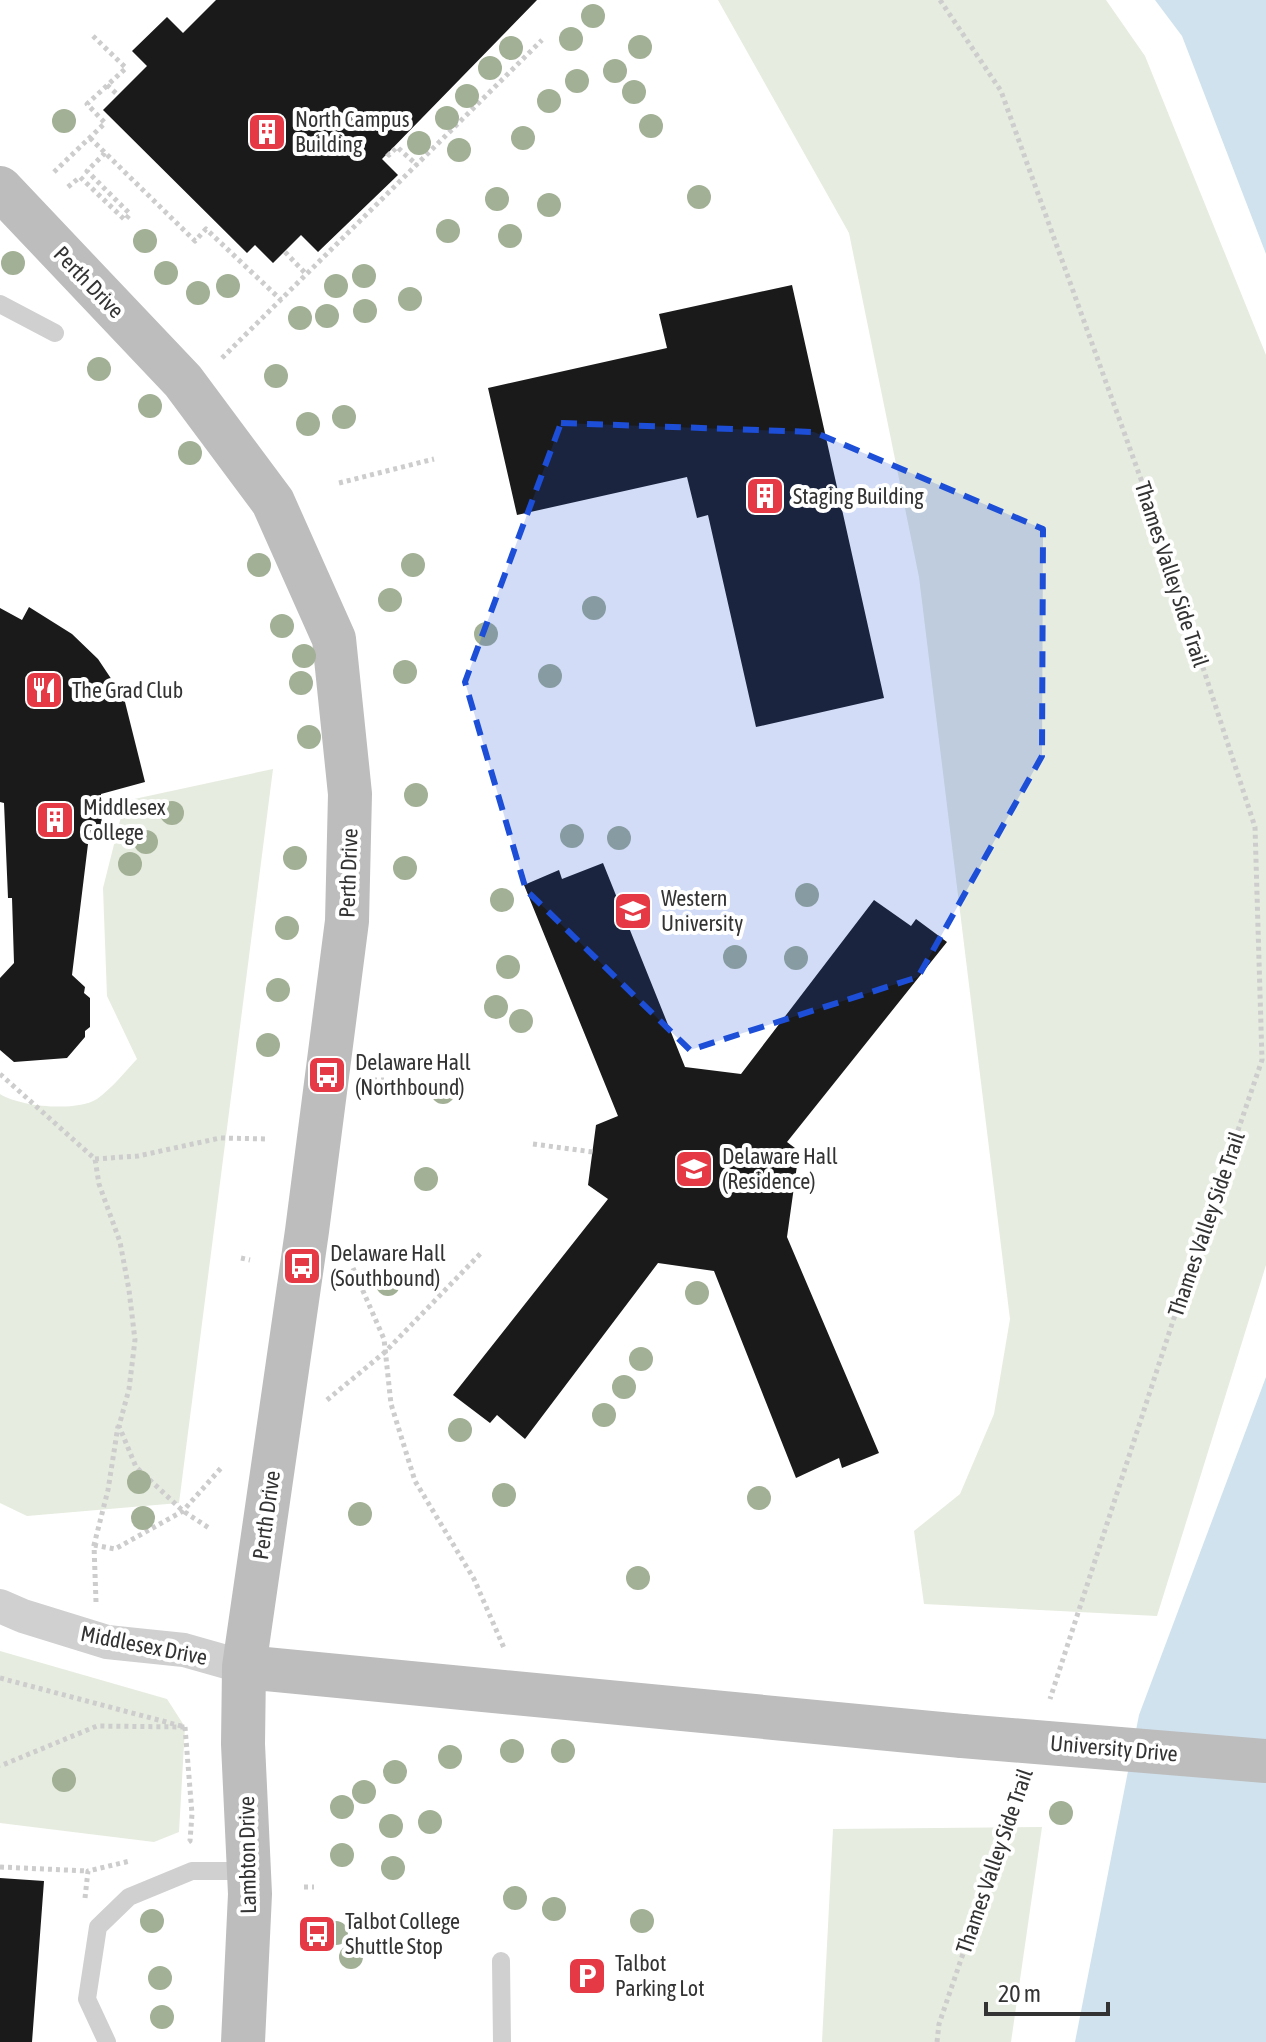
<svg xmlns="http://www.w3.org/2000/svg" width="1266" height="2042" viewBox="0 0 1266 2042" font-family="'Asap Condensed',sans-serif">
<rect width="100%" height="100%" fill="#fff"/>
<path fill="#e6ecdf" d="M718,0h388l39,56 121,299v910l-109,351 -233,-12 -10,-73 46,-37 34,-80 16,-95 -91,-742 -70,-344z
M273,769l-94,734 -152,13 -27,-13v-409c20,13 77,18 97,5 14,-10 28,-27 40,-40l-30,-63 -4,-108 22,-87z
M0,1651l167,48 18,28 -6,105 -25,10 -154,-19z
M1042,1827l-31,215h-189l11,-213z"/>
<path fill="#cfe2ee" d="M1155,0h111v254l-84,-218z
M1266,1377v665h-191l64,-327z"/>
<path fill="#1a1a1a" d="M216,0h321l-155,159 16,16 -80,77 -17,-17 -28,28 -18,-18 -8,8 -144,-143 44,-44 -15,-15 35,-34 16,16z
M792,285l92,413 -128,29 -48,-212 -11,3 -10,-41 -170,38 -29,-127 179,-40 -8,-34z
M29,607l43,27 26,25 26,39 21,84 -44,12 1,43 -14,7 -16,131 13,12 -1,6 6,5v29l-5,4v6l-18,21 -53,4 -14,-12v-72l14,-15 -2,-65h-4l-4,-95 -4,-1v-194l22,12z
M603,863l82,204 56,7 133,-174 37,26 5,-7 31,23 -160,200 12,9 -12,86 92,216 -37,15 -3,-10 -43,20 -82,-207 -56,-8 -133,176 -28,-24 -7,8 -37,-28 155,-196 -20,-14 8,-60 22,-9 -94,-231 35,-15 3,9z
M0,1878l44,3 -12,161h-32z"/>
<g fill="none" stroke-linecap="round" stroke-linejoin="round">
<path stroke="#cdcdcd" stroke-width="5" stroke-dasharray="4 4" stroke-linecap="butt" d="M940,0l61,91 146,405 108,331 7,233 -91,267 -121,372
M107,85l11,10
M90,138l105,103 11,-12 75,71
M387,153l2,2 8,-8 20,18
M54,172l51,-49 -18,-19 39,-36 -33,-32
M68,187l12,-10 45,43 5,-6 -43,-43 18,-18
M285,252l22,23
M222,358l320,-318
M339,483l95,-24
M0,1074l95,85 4,25 21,58 9,48 6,50 -6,49 -10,37 17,41 47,44 26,17
M373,1080h11
M533,1144l60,8
M95,1159l43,-3 82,-18 47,1
M241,1258l9,2
M353,1268l31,71 7,65 24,77 59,98 30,69
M327,1400l58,-48 96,-99
M94,1545l21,4 68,-38 38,-43
M96,1602l-2,-57 14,-55 10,-64
M0,1678l185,49 -88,-1 -97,40
M185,1727l7,87 -2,27 -3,2
M0,1867l88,4
M304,1887h10
M85,1898l3,-27 42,-10
M937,2042l2,-18 83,-243"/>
<path stroke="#d0d0d0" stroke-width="18" d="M0,304l55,29
M501,1961l1,81
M107,2042l-20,-43 11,-72 31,-30 63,-26h57"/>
<path stroke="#d0d0d0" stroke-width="34" d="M0,1606l23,10 84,26 77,8 60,17"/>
<path stroke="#bdbdbd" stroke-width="44" d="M0,188l183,193 90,121 61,137 16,155 -3,127 -40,310 -63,436 -1,77 7,150 -7,148
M244,1667l718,69"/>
<path stroke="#bdbdbd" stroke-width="44" d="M962,1736l304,25"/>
</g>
<g fill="#a2b095">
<circle cx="593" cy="16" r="12"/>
<circle cx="571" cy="39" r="12"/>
<circle cx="640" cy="47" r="12"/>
<circle cx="511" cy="48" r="12"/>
<circle cx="490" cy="68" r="12"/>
<circle cx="615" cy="71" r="12"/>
<circle cx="577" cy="81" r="12"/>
<circle cx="634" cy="92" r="12"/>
<circle cx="467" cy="96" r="12"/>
<circle cx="549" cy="101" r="12"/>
<circle cx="447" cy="118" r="12"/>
<circle cx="64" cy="121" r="12"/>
<circle cx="651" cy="126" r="12"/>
<circle cx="523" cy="138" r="12"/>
<circle cx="419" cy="143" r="12"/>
<circle cx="459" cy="150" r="12"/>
<circle cx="699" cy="197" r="12"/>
<circle cx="497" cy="199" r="12"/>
<circle cx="549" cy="205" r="12"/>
<circle cx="448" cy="231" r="12"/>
<circle cx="510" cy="236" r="12"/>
<circle cx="145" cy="241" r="12"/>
<circle cx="13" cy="263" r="12"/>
<circle cx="166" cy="273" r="12"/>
<circle cx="364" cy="276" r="12"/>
<circle cx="228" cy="286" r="12"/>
<circle cx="336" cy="286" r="12"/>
<circle cx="198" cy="293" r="12"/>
<circle cx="410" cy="299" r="12"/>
<circle cx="365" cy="311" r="12"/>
<circle cx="327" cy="316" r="12"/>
<circle cx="300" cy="318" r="12"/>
<circle cx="99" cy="369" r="12"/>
<circle cx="276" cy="376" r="12"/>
<circle cx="150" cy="406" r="12"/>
<circle cx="344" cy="417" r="12"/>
<circle cx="308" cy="424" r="12"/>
<circle cx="190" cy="453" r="12"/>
<circle cx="259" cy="565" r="12"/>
<circle cx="413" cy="565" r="12"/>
<circle cx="390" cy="600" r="12"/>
<circle cx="594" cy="608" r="12"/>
<circle cx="282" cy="626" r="12"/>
<circle cx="486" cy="634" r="12"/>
<circle cx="304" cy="656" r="12"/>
<circle cx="405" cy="672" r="12"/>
<circle cx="550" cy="676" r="12"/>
<circle cx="301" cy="683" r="12"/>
<circle cx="309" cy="737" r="12"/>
<circle cx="416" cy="795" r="12"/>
<circle cx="172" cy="813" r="12"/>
<circle cx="572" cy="836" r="12"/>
<circle cx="619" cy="838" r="12"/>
<circle cx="146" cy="842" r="12"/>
<circle cx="295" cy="858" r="12"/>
<circle cx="130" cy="864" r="12"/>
<circle cx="405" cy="868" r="12"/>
<circle cx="807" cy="895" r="12"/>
<circle cx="502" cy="900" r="12"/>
<circle cx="287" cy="928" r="12"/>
<circle cx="735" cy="957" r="12"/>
<circle cx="796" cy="958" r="12"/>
<circle cx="508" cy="967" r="12"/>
<circle cx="278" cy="990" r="12"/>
<circle cx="496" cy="1007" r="12"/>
<circle cx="521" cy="1021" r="12"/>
<circle cx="268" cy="1045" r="12"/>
<circle cx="443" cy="1092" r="12"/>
<circle cx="426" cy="1179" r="12"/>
<circle cx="388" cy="1284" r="12"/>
<circle cx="697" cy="1293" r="12"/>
<circle cx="641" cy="1359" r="12"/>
<circle cx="624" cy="1387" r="12"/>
<circle cx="604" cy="1415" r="12"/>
<circle cx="460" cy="1430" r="12"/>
<circle cx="139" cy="1482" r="12"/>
<circle cx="504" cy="1495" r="12"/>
<circle cx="759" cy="1498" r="12"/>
<circle cx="360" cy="1514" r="12"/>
<circle cx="143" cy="1518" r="12"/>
<circle cx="638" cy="1578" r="12"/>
<circle cx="512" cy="1751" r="12"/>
<circle cx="563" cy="1751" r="12"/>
<circle cx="450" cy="1757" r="12"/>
<circle cx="395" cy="1772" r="12"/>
<circle cx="64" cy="1780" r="12"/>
<circle cx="364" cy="1792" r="12"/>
<circle cx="342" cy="1807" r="12"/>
<circle cx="1061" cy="1813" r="12"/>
<circle cx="430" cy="1822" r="12"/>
<circle cx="391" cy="1826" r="12"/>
<circle cx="342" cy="1855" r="12"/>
<circle cx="393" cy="1868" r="12"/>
<circle cx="515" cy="1898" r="12"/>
<circle cx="554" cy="1909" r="12"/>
<circle cx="152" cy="1921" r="12"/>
<circle cx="642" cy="1921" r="12"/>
<circle cx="336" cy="1933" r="12"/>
<circle cx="351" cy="1957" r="12"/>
<circle cx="160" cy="1978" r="12"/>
<circle cx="162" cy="2017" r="12"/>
</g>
<path fill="#1d4ed8" fill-opacity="0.2" stroke="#1d4ed8" stroke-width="6" stroke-dasharray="16 10" stroke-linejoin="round" d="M561,423l253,9 229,97 -1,227 -124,221 -228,73 -164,-160 -61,-208z"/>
<defs>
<g id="building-square" transform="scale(2)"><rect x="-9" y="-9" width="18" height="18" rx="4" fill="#e63946" stroke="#fff"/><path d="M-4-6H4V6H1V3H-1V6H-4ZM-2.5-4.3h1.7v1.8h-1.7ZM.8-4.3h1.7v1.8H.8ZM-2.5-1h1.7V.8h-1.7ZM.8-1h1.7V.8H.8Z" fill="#fff"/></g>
<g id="restaurant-square" transform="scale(2)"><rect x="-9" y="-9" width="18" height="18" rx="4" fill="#e63946" stroke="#fff"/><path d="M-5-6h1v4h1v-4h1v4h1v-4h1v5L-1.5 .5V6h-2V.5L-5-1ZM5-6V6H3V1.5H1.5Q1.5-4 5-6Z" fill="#fff"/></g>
<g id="university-square" transform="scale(2)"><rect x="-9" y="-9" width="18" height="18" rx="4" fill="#e63946" stroke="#fff"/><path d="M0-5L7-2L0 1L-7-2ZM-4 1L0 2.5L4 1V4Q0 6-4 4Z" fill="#fff"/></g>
<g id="bus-square" transform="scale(2)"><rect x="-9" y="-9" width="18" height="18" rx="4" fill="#e63946" stroke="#fff"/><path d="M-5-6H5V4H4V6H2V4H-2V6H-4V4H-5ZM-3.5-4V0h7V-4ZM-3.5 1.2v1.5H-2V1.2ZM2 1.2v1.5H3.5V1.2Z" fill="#fff"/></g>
<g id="parking-square" transform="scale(2)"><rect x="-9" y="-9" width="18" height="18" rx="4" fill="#e63946" stroke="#fff"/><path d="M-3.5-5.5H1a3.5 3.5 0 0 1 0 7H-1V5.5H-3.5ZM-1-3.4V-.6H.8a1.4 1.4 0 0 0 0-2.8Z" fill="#fff"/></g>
</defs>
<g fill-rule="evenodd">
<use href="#building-square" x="267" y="132"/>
<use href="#building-square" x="765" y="496"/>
<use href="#restaurant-square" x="44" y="690"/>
<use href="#building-square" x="55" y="820"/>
<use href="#university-square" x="633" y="911"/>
<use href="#bus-square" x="327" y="1075"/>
<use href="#university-square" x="694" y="1169"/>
<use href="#bus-square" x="302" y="1266"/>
<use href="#bus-square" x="317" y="1934"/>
<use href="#parking-square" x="587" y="1976"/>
</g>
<g text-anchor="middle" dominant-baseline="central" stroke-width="8" stroke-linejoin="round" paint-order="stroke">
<g font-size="22" fill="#333" stroke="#fff" text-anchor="start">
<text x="295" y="119">North Campus<tspan x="295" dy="25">Building</tspan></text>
<text x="793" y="496">Staging Building</text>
<text x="72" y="690">The Grad Club</text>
<text x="83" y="807">Middlesex<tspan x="83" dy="25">College</tspan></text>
<text x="661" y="898">Western<tspan x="661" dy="25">University</tspan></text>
<text x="355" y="1062">Delaware Hall<tspan x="355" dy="25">(Northbound)</tspan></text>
<text x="722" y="1156">Delaware Hall<tspan x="722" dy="25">(Residence)</tspan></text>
<text x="330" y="1253">Delaware Hall<tspan x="330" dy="25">(Southbound)</tspan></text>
<text x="345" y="1921">Talbot College<tspan x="345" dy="25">Shuttle Stop</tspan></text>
<text x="615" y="1963">Talbot<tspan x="615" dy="25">Parking Lot</tspan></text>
</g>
<g font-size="22" fill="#333" stroke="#fff">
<text transform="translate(89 282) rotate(46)">Perth Drive</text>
<text transform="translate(1172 574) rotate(72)">Thames Valley Side Trail</text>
<text transform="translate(348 873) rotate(-88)">Perth Drive</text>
<text transform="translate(1206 1224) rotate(-71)">Thames Valley Side Trail</text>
<text transform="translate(266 1515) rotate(-82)">Perth Drive</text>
<text transform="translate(144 1645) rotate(11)">Middlesex Drive</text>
<text transform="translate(1114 1748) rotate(5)">University Drive</text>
<text transform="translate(247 1855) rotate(-91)">Lambton Drive</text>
<text transform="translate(994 1861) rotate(-71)">Thames Valley Side Trail</text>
</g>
</g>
<path d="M986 2002v12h122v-12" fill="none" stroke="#333333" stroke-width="4"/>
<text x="998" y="2002" font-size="24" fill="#333333" stroke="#ffffff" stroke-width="6" paint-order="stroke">20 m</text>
</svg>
